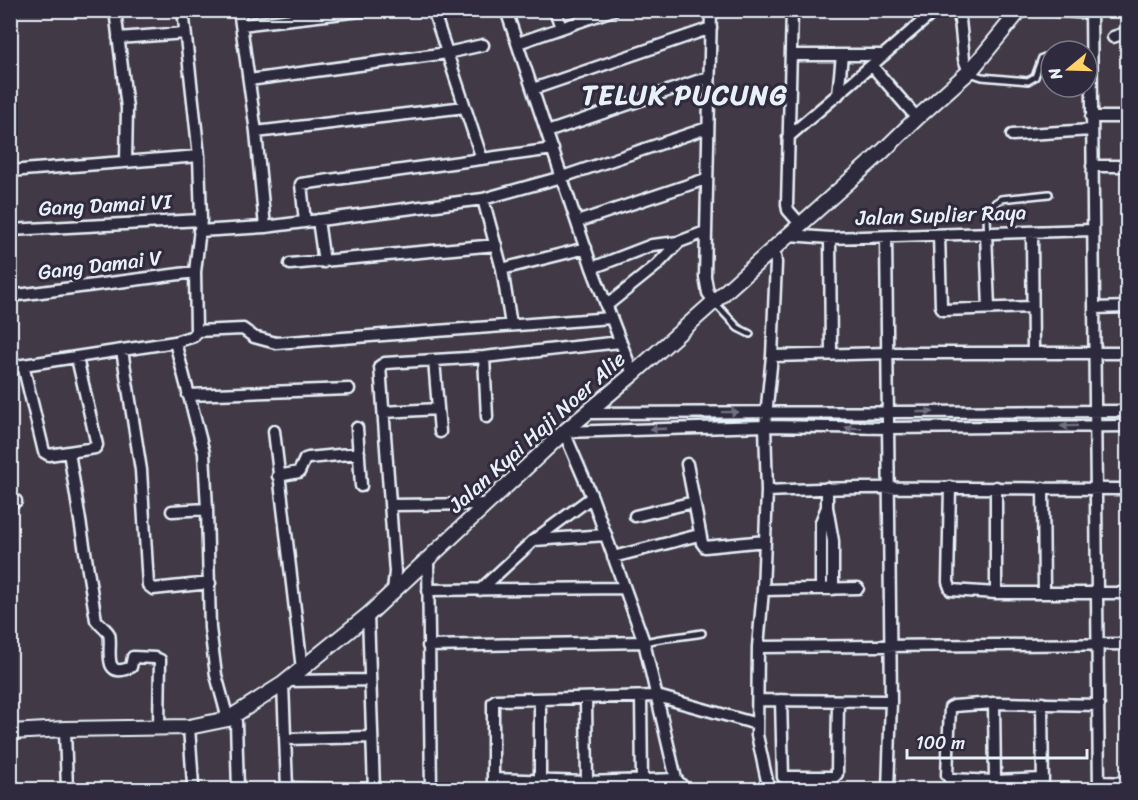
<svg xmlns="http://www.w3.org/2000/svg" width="1138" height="800" viewBox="0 0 1138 800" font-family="Sriracha,sans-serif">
<rect width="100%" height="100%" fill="#423946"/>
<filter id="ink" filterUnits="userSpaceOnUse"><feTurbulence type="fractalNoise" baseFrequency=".0167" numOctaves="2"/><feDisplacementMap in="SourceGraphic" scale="12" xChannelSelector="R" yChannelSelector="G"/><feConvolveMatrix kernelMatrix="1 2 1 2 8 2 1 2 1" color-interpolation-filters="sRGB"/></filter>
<g filter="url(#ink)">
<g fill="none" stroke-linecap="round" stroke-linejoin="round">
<g stroke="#e8f1f8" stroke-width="10">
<path id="service" d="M970,73l12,4 46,4 7,-4 7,-19 9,-3
M988,233c-2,-17 -2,-25 13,-34l48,-5
M715,303l23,25 12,6
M645,642c19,-5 37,-5 57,-9"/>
</g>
<g stroke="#e8f1f8" stroke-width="15">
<path id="minor" d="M115,10l12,98 -1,53
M239,10l17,122 9,95
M433,10l49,149
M506,10l86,258 41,106
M555,10l6,18
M711,10l-6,267 3,16 6,8
M792,10l-5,194 1,6 13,15
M959,10l5,49 5,13
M1045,10l46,3
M1091,10l8,780
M241,25l128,-15
M1113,37l15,-5
M118,38l67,-5
M518,43l95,-33
M791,55h93
M872,66l45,52
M249,80l198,-27 36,-8
M533,89l178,-61
M838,95l4,-40
M1091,117h37
M256,132l209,-25
M547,132l162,-55
M1012,135l79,-5
M788,137l148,-127
M1092,166h36
M10,171l189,-15
M483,199l19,70 9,56
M318,220l6,42
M305,222l-4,-38 252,-35
M577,222l129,-43
M10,230l191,-10
M199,231l66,-4 218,-28 79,-22 145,-49
M1032,232l1,121
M986,233l3,75
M789,235l41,3 263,-8
M939,235l2,71 2,4 89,-3
M886,237l5,464 -3,89
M830,238l1,116
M290,264l206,-19
M592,268l60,-23 27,-3
M502,269l84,-21
M10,296l185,-24
M606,306l51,-41 22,-23 26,-10
M1094,308l34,-1
M196,331l47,-2 11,8 22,6 335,-25
M175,342l29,111 3,56 3,119 6,47 12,44 8,3 2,68
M122,350l19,120 7,115 5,4 57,-6
M772,356l116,-3h240
M484,357l3,60
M434,360l6,72
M23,365l21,87 5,3 46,-7 2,-3 -20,-87
M10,367l165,-25 19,-6 2,-5 -1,-59 6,-52 -2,-64 -16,-146
M188,395l161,-6
M384,412l54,-3
M587,413l541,-2
M357,428l4,58
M274,431l28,238
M69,452l27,168c4,5 10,9 13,14 4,11 -9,47 22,33l2,-10 22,1 5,2 -1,66
M687,464l15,79 3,4 60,-6
M278,476l21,-4 6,-13 3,-1 51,-5
M950,487l-2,95 3,8 45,3h132
M1043,488l1,104
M767,491c120,-6 240,-2 361,-2
M10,501h6
M390,505l97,-1
M827,507l6,34v48
M172,511l35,-2
M635,516l59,-14
M534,540l72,-5
M613,557l86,-22
M428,560l3,230
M821,589v-67l6,-15v-19
M428,590l196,-2
M480,590l54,-50 58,-43
M763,590l95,-2
M393,591l2,-19 -15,-206 5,-3 99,-6 136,-15
M996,593v-106
M368,615l6,174
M428,646l216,-4
M758,647l370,-3
M287,681l83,-1
M283,684l4,104 94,2
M641,697l1,84
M586,699l1,83
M758,700l133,1
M781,700l2,77h51l3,-3 1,-73
M994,703l1,78
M1042,703l1,87
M65,729l2,61
M285,739l87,-2
M493,779l94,3 89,-3
M1043,779l-48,2 -45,-2 -3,-4 3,-67 4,-2 40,-3 105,2
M540,781v-81
M10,782l6,8
M1100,782l28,1
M189,790l4,-5 -4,-58
M493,790v-88l3,-2 161,-4 100,28
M686,790l-10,-11 -32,-137 -52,-145 -28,-65 201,-6 123,2 240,-2
M769,790l-12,-55 1,-88 5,-57 4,-99 -2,-65 7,-70 4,-93 -2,-15"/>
</g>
<g stroke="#e8f1f8" stroke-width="18">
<path id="tertiary" d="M10,732l55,-3 124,-2 39,-8 55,-35 85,-69 196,-183 69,-58 250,-223 34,-33 55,-49 48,-59"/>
</g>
<use href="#service" stroke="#2f2a3d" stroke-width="5"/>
<use href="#minor" stroke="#2f2a3d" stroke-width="10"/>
<use href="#tertiary" stroke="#2f2a3d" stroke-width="14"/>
</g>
<defs><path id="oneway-solid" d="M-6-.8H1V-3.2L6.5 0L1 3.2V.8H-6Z" transform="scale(1.5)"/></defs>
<g fill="#70707e">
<use href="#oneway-solid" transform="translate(730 412) rotate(-1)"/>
<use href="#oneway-solid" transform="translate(925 412)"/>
<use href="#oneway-solid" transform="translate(1069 426) rotate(179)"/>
<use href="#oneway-solid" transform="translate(853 428) rotate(-179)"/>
<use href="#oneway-solid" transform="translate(658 429) rotate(178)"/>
</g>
</g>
<g text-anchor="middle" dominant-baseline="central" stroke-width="6" stroke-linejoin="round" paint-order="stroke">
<g font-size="21" fill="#e8f1f8" stroke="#2f2a3d">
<text transform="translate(105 205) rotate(-3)">Gang Damai VI</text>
<text transform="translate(941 215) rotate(-2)">Jalan Suplier Raya</text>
<text transform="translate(100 265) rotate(-7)">Gang Damai V</text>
<text transform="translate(537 432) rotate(-42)">Jalan Kyai Haji Noer Alie</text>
</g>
<g font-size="27" font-weight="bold" letter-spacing="1.5" fill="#e8f1f8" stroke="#2f2a3d">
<text x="685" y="95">TELUK PUCUNG</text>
</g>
</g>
<rect width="1138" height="800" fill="none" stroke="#2f2a3d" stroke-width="36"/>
<rect x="18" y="18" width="1102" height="764" fill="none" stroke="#e8f1f8" stroke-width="2" filter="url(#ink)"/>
<g transform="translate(1069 69) rotate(251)"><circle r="28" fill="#2f2a3d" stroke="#797a88" stroke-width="1.5"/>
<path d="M0-4.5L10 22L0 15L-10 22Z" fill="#ffd166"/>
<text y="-9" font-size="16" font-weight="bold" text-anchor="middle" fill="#e8f1f8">N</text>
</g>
<path d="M907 749v9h180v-9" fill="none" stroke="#e8f1f8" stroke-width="3"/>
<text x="916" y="749" font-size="18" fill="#e8f1f8" stroke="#2f2a3d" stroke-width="4.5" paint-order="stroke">100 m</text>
</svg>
